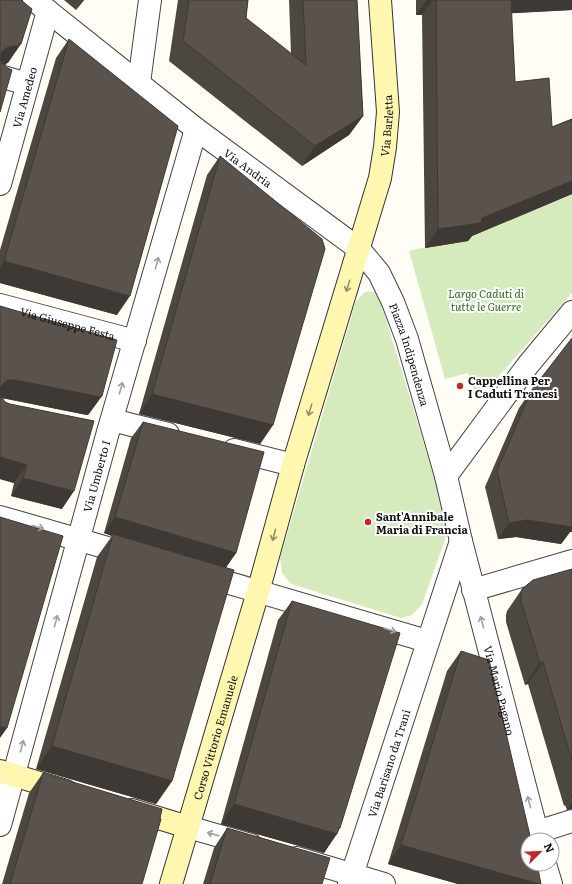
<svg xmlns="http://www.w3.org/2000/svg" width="572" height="884" viewBox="0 0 572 884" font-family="Literata,serif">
<rect width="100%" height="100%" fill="#fffdf5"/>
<path fill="#d5ebbd" d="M572,194v99l-76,86 -22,13 -6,-19 -23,6 -36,-128 60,-14z
M365,292h10l6,11 65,213 1,12 -2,12 -23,64 -10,11 -11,3 -110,-34 -9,-11 -2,-15 76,-257z"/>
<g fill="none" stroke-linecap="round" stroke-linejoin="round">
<g stroke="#444" stroke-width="24">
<g id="street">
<path id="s1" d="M34,0l162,129 163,120 20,24 14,29 14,37 39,137 15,65 78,299"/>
<path d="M0,76l27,8"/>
<path d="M139,83l11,-83"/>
<path id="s2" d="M0,184l48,-173"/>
<path id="s3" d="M0,305l135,36"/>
<path d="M112,420l56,14"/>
<path d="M234,450l59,15"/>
<path d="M446,476l82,-111 44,-53"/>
<path d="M0,517l132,38"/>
<path d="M202,575l225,66"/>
<path d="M473,590l99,-29"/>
<path id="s4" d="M0,825l108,-393 88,-303"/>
<path d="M188,827l63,18"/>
<path d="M537,832l35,-11"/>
<path d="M297,858l87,26"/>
<path d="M545,864l6,20"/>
<path id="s5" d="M349,884l112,-343"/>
</g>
</g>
<g stroke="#333" stroke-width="24">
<g id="secondary">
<path d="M0,771l66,20"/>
<path d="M132,810l56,17"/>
<path id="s6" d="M171,884l87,-292 35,-127 87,-287 5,-31 3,-35 -8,-112"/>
</g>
</g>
<use href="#street" stroke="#fff" stroke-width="22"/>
<use href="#secondary" stroke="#fff6b0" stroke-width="22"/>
</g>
<path fill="#4d4742" d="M64,0h20l-8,10z
M178,0h70l-2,18 45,36 -2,-54h68l6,116 -14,19 -47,31 -133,-105z
M416,0h156v10l-61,3 4,69 37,45 20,-8v75l-100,42 -4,5 -43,7 -3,-233h-6z
M69,39l48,276 -117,-32v-33l56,-192z
M220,156l53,269 -13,19 -121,-30 68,-239z
M0,306l89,108 -2,1 -85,-17 60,111 -51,-13 3,-13 -14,-4z
M531,391l39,141 -9,12 -45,-7 -18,2 -13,-52 34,-79z
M143,422l93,131 -10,14 -54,214 -16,23 -120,-35 61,-212 15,-21 -8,-3 27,-95z
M572,569v240l-5,1 -2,-5 -1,1 -36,-122 -3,1 -19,-63v-7l1,-4 15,-22z
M292,601l48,227 -16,25 -103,-29 57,-204z
M461,651l80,233h-83l-70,-20 59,-193z
M43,773l99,111h-140l27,-91z
M227,828l95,56h-119l11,-36z"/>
<path fill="#3f3936" d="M83,0h1l-8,10z
M427,0h6l-11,15h-6z
M507,0h65v10l-74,4z
M19,44h2l-13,19h-1l-1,2 -6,-1v-9l4,-6 6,-3z
M363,116l-14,19 -47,31 13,-20z
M572,181v13l-100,42 -4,5 -43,7 13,-19 44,-11z
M4,261l126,35 -13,19 -117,-32v-15z
M8,380h7l87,16 -13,18 -2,1 -85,-17h-2v-10l3,-4z
M152,394l121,31 -13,19 -121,-30z
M0,457l27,8 -13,18 -14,-4z
M23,478l51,13 -12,18 -51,-13z
M115,517l121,36 -11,16 -112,-35 -1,2 -8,-3z
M572,519v13h-2l-9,12 -45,-7 -18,2 11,-16 18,-3z
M543,662l-15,22 -3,1 15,-22z
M0,726l7,2 -7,10z
M52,746l120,35 -16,23 -120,-35z
M572,794v2l-7,9 -1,1z
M572,802v7l-5,1z
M234,804l105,24h1l-4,6h1l-13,19 -103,-29z
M401,845l138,39h-81l-70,-20z"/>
<path fill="#5a524d" stroke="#3f3936" d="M0,0h21l11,9 -11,35h-2v2h-9l-6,3 -3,5v6l3,6 8,4 -12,42z
M189,0h59l-2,18 60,47 -3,-65h54l6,116 -48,30 -132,-105z
M436,0h75l4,82 34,-4 3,49 20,-8v62l-90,37 -1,5 -43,6z
M69,39l109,87 -48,170 -126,-35z
M220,156l102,83 3,10 -52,176 -121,-31z
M0,306l117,34 -15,56 -2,1 -85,-17h-7l-5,4 -3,5 1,7 4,6 5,2 84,17 -20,70 -51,-13 4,-13 -27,-8z
M572,338v189l-45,-7 -18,3 -12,-52 34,-80z
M143,422l121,30 -28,101 -121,-36z
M0,517l63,19 -56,192 -7,-2z
M113,534l121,36 -62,211 -120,-35z
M572,569v192l-29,-99 -3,1 -19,-62v-8l1,-4 11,-9z
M292,601l108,32 -60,195h-1l-2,6 -103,-30z
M461,651l28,9 42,180h-3v24h9l4,20h-2l-138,-39z
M43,773l119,36 -2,9 1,1 -19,65h-132z
M227,828l103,30 -8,26h-112z"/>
<defs><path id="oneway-shaft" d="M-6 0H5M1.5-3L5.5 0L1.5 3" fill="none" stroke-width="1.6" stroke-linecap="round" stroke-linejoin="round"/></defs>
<g stroke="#a0a0a0">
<use href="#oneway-shaft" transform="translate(157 263) rotate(-74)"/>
<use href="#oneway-shaft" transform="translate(121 388) rotate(-74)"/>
<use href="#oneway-shaft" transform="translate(38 527) rotate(15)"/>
<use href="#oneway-shaft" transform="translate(56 621) rotate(-75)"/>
<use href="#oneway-shaft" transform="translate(482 622) rotate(-105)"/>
<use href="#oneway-shaft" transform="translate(390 630) rotate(16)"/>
<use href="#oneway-shaft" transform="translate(22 746) rotate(-75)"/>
<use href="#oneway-shaft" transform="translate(529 802) rotate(-105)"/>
<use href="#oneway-shaft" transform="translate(213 834) rotate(-164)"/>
</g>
<g stroke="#948f68">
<use href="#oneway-shaft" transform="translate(348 286) rotate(107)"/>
<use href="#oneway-shaft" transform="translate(310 410) rotate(107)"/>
<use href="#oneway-shaft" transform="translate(274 535) rotate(105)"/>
</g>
<g fill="#c4262e" stroke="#fff" stroke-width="1.5">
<circle cx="460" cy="386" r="4"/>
<circle cx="368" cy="522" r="4"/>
</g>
<g text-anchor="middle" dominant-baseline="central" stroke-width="4" stroke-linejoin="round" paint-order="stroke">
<g font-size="11" fill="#111" stroke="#fff">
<text stroke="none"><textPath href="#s2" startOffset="90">Via Amedeo</textPath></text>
<text stroke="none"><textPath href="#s6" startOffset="789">Via Barletta</textPath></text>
<text stroke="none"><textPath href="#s1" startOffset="272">Via Andria</textPath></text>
<text stroke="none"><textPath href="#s3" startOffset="70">Via Giuseppe Festa</textPath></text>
<text stroke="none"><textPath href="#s1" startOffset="528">Piazza Indipendenza</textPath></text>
<text stroke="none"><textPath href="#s4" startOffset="362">Via Umberto I</textPath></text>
<text stroke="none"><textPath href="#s1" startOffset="876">Via Mario Pagano</textPath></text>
<text stroke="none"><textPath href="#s6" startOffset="153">Corso Vittorio Emanuele</textPath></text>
<text stroke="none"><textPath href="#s5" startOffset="127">Via Barisano da Trani</textPath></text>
</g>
<g font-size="11" font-style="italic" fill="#2f6b1f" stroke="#fff">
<text x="486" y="293">Largo Caduti di<tspan x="486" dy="13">tutte le Guerre</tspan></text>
</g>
<g font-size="11" font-weight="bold" fill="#111" stroke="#fff" text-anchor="start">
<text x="468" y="380">Cappellina Per<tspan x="468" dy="13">I Caduti Tranesi</tspan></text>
<text x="376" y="516">Sant'Annibale<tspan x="376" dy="13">Maria di Francia</tspan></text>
</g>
</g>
<g transform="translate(540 852) rotate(66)"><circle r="19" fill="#ffffff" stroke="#a0a0a0"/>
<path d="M0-3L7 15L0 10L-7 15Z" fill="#c4262e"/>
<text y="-6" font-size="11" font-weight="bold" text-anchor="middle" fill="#111111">N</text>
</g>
</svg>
